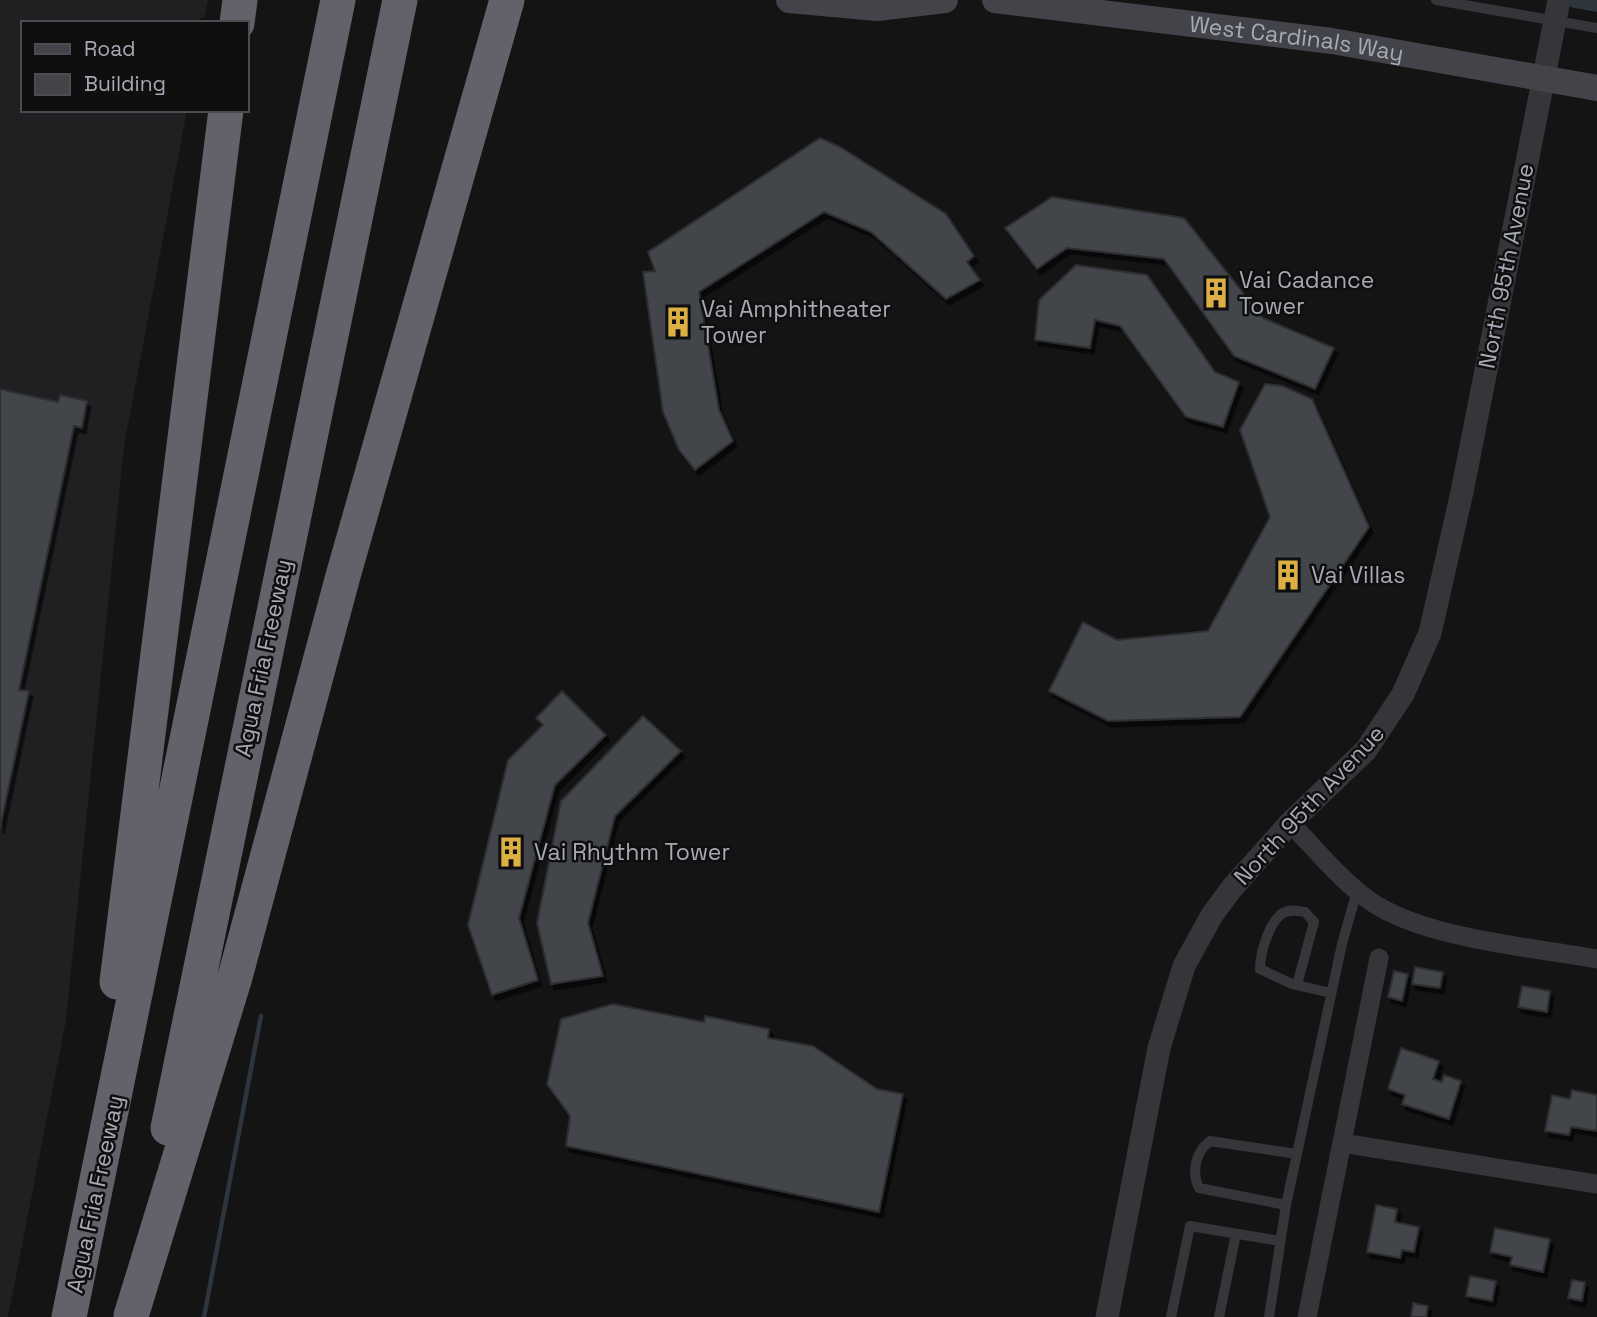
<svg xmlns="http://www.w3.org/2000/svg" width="1597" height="1317" viewBox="0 0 1597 1317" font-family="'Space Grotesk',sans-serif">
<defs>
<filter id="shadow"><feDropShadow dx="3.5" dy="5.5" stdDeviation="0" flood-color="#0009"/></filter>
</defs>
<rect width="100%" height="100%" fill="#141415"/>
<path fill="#202022" d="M0,0h208l-4,18 -4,-1v6h-177v87h164l-63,336 -58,574 -58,297h-8z"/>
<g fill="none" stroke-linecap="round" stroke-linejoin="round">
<path stroke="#2e353c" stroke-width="4.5" d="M204,1317l57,-301"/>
<path stroke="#2e353c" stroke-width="16" d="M1575,0l22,4"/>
</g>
<path fill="#434448" stroke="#2e2e31" stroke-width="2" filter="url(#shadow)" d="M820,138l20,9 106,67 28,42 -7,6 13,18 -34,19 -75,-67 -47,-20 -125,80 20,118 14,31 -38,29 -16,-20 -16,-38 -20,-140 12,-1 -7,-19z
M1052,197l132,21 79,100 71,30 -19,41 -81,-33 -70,-97 -97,-11 -30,21 -32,-41z
M1076,265l71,10 68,97 24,10 -16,45 -37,-10 -66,-91 -25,-6 -5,28 -55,-8 4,-40z
M1265,384l18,2 29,13 57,128 -129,190 -132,4 -59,-30 34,-69 34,18 91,-9 62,-114 -30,-87z
M0,389l58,13 2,-7 27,6 -5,27 -8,-2 -55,264 10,1 -29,137z
M562,691l44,44 -51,50 -36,133 19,62 -46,15 -24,-70 40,-165 35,-35 -7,-7z
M643,716l38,35 -66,65 -27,107 15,53 -52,8 -14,-61 24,-122z
M1415,967l28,5 -3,16 -28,-4z
M1394,971l14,3 -6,27 -14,-4z
M1522,986l28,5 -3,21 -29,-5z
M613,1004l91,18 1,-6 64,13 -1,9 45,8 64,43 26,5 -24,118 -313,-66 4,-30 -23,-32 14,-65z
M1401,1048l38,13 -6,18 9,3 2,-7 17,6 -12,38 -47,-15 3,-9 -17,-6z
M1572,1090l25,5v36l-26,-4 -2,8 -24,-4 7,-36 18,4z
M1376,1205l21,4 -2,13 24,5 -5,25 -12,-2 -2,8 -33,-6z
M1495,1228l55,11 -7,33 -33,-7 2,-8 -22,-5z
M1470,1276l26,5 -4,20 -26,-5z
M1572,1280l13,2 -3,19 -14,-3z
M1413,1303l15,3 -2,11h-15z"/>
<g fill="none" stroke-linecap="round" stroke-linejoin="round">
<path stroke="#35363a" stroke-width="10" d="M1436,0l161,28
M1297,985l17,-63 -9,-10c-7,-1 -15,-3 -22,1 -14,9 -23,40 -23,56l32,15 39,9
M1286,1205l-87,-17c-8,-16 -3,-37 11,-47l87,13
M1171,1317l19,-91 90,15
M1219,1317l17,-83
M1269,1317l17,-112 56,-261 15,-53"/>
<path stroke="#35363a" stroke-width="19" d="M1290,823c26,26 50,57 80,78 55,38 161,46 227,58
M1342,1143l255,41
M1307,1317l72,-359"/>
<path stroke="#35363a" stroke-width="23" d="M1107,1317l52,-269 25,-82 28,-51 20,-27 58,-65 76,-73 37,-56 27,-61 32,-141 97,-492"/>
<g stroke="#434449" stroke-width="26">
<path d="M789,0l88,8 68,-8"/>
<path id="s1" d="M995,0l337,41 265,47"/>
</g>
<path stroke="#62636a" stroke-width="35" d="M237,23l3,-23
M117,982l109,-872
M168,1128l232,-1128
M131,1316l104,-339 108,-401 164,-576
M69,1317l269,-1317"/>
</g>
<defs>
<g id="building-bare" transform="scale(2.415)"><path d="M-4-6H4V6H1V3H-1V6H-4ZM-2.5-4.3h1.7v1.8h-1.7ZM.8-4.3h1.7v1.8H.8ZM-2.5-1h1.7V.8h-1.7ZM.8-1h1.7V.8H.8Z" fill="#ddb044" stroke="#0f0f10" stroke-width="2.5" paint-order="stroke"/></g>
</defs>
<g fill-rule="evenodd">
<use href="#building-bare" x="1216" y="293"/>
<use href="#building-bare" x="678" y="322"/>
<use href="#building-bare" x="1288" y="575"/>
<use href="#building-bare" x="511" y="852"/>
</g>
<g text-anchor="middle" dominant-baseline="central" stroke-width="5" stroke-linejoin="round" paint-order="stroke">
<g font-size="23" fill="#a7aab4" stroke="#0f0f10">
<text stroke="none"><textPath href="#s1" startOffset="304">West Cardinals Way</textPath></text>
<text transform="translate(1506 266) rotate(-79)">North 95th Avenue</text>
<text transform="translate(263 658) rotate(-78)">Agua Fria Freeway</text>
<text transform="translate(1309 805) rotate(-47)">North 95th Avenue</text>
<text transform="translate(95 1194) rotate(-78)">Agua Fria Freeway</text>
</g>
<g font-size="23" fill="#a7aab4" stroke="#0f0f10" text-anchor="start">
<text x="1239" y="280">Vai Cadance<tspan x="1239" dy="26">Tower</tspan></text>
<text x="701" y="309">Vai Amphitheater<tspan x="701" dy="26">Tower</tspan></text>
<text x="1311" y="575">Vai Villas</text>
<text x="534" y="852">Vai Rhythm Tower</text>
</g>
</g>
<rect x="21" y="21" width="228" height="91" fill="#0f0f10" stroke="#4c4d52" stroke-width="2"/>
<rect x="35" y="44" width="35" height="10" fill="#434449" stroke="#4c4d52" stroke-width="2"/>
<text x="84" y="56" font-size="21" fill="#a7aab4">Road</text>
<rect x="35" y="74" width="35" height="21" fill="#434448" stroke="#4c4d52" stroke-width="2"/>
<text x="84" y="91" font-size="21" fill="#a7aab4">Building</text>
</svg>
